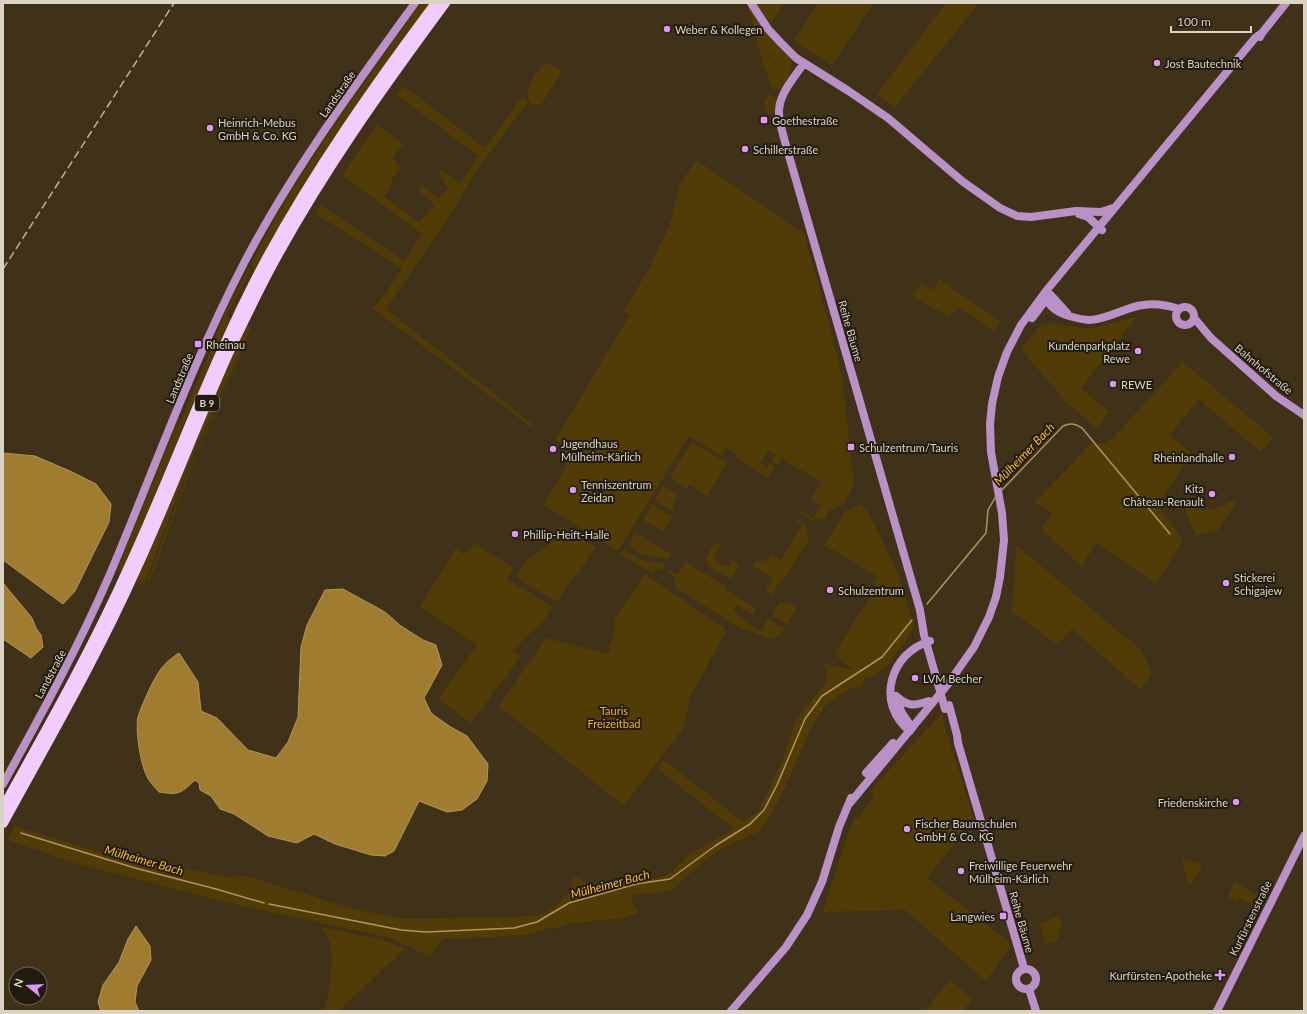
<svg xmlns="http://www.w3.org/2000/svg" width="1307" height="1014" viewBox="0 0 1307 1014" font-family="Lato,sans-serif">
<rect width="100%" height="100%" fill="#3f3219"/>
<path fill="#513b06" d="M421,3h9c-53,72 -104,144 -149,221 -17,30 -34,59 -47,91l-2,-2 21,-43v-4l-3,-1 33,-61 22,-35 36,-54z
M747,3l20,31 23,22c6,13 -3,23 -9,34l-8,-1 -11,-29z
M754,3h32l-5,4 -10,17 -3,-3 -1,2z
M818,3h56l-42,62 -20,-12 -18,-13z
M946,3h33l-84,104 -18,-13z
M547,62l15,9 -21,34 -9,-1 -3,-3 -2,-10 8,-17z
M404,86l81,62 37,-51 6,5 -53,71 -26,44 -63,92 147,115 -2,3 -159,-119 12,-12 18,-28 -86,-54 5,-9 83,56 18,-27 -80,-59 35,-50 28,20 -9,7 -4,7 10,9 -9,8 -4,14 -5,6 35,27 16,-18 -16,-14 4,-5 15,12 11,-10 -11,-14 4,-4 18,14 18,-28 -81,-61z
M769,95l4,1 4,4 -2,11 -4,4 -4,-3c-4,-6 -4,-12 2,-17z
M696,160l108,73 27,98 11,47 12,107 -11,19 -14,7 -5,8 -13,1 -12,-8 1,-2 13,8 8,-13 -10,-6 10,-17 -35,-21 -3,-3 -5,8 -6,-6 3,-5 -6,-5 -9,13 7,5 4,-6 4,6 -7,10 -33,-21 2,-3 -10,-6 -5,8 -33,-20 -71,115 -74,-46 23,-40 -8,-4 9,-14 -13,-7 75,-126 -7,-2 27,-45 21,-46 9,-37z
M249,267l1,1 1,2 -24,45 6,4 -8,11 -42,97 -61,147 -3,-5 1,-6 56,-137 3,-1 36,-86v-2l9,-22z
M939,279l62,43 -7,9 -36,-24 -9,10 -37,-21 9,-13 12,7z
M1136,317l-55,71 28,24 -12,17 -28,-24 -45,-52 -2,-4 9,-14 11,-10 10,-2 37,6z
M246,325l4,2v4l-58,126 -47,125 -5,2 -4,-1 81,-193z
M247,340h1l-53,118 -41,111 -5,12 -2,1 47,-125z
M1183,362l90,75 -12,15 -62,-53 -29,36 22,19 -35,51 26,35 -27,44 -59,-41 -16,23 -40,-38 11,-15 -17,-10 55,-59 18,-1z
M692,442l35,21 -20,33 -17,-11 -3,4 -15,-9 -1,-6z
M663,485l15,9 -6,12 3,3 -1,3 -20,-12z
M1230,502h7l-20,29 -21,4 -11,-24 5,-6 15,6 15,-4z
M860,504l9,9 30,63 15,50 -5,10 -20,28 -18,14 -6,-2 -3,12 -5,-1 -8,2 -23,16 -15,23 -23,53 -18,36 -11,14 -41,20 -21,16 -25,23 -14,3h-14l-14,2 8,17v1l-15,5 -52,5 -16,6 -6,-1 -22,7 -55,3h-29l-13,19 -39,-19 -149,-32 -114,-29 -54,-14 -67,-23 8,-14 116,36 1,-4 95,19 19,-1 112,34 48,9 107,-2 27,-2 14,-7 14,-14 6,-18 26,16 10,-8 6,2 19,-6 17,-1 16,-4 22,-21 44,-25 -76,-60 6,-9 79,62 16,-11 24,-52 12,-37 32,-41 -2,-17 28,6 -19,-16 43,-68 -3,-3 3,-7 -53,-31 21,-33z
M652,505h1l18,10 1,2 -9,14h-1l-19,-11z
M798,519l7,5 4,15 -26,42 -5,3 -6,11 -7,-5 8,-12 -20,-12 2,-4 13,-2 3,-6 10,6 21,-35 -8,-5z
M562,526l34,22 -40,54 -40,-25 11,-17 29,-20 -4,-6z
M636,533l35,21 -3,5 -25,-4 -15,-9z
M715,542l6,4 -7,10 2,5 9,5 4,-1 3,-5 8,5 -8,12 -3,1 -21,-12 -2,-8z
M474,543l39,25 -6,11 46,28 -11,16 -12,10 -17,18 8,5 -50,67 -33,-24 39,-54 -57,-38 36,-59 7,6 5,-3z
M1016,545l126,106 10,24 -12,14 -68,-60 -15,16 -46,-35 3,-15z
M625,550l16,10 24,4 -3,6h-6l-4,3 -34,-20z
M686,562l40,25 1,4 29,17 -3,6 -7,-4 -1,1 -8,-6 -4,7 4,2v1l24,16 7,-12 12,7 5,1c-3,7 -7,11 -14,12l-35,-13 -62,-40c3,-7 0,-10 -6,-14l1,-2 8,5z
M645,574l82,56 -37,67 -6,30 -60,79 -125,-100 47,-68 62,16 3,-5 -3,-2c6,-9 9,-17 6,-27z
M780,602l10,2 3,-1 4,5 -10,16 -13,-7 -1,-4z
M942,713l1,8 31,98 -47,59 81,63 2,7 -24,33 -81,-71 -82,2 26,-82 6,-12h3l16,-23 -4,-3 7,-9z
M1182,859l17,4 2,3v3l-12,18z
M1235,881l27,18 2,5 -3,7 -22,-13 -3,4 -8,-5z
M1060,916l2,7 -5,18 -12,3 -5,-21z
M321,927l66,14 18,8 -67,62h-13c4,-18 11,-57 3,-73 -2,-4 -5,-8 -7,-11z
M950,980l22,19 -9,12h-39z"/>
<path fill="#9f7c2f" stroke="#b1965c" d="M3,453l32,3 35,15 26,13 15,20 -2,18 -34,69 -12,13 -60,-44z
M3,583l29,35 4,10 5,7 2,12 -12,11 -28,-19z
M343,589l42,23 16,14 22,14 13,5 6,20 -18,33 7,15 18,13 18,10 21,28 -1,17 -10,18 -15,11 -15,2 -28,-11 -25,50 -9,5 -14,-1 -36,-11 -21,-10 -17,9 -29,-7 -34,-22 -14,-5 -9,-13 -11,-6 -1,-7 -4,-3c-15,14 -16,15 -36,12 -3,-4 -7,-7 -10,-12 -8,-11 -14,-50 -11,-63 3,-10 8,-20 12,-29 8,-16 13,-25 29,-35l19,29 3,29 16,7 31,32 28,8 12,-16 10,-25 3,-70 6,-22 18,-35z
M136,926l14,20 1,14 -14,26 -2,16 4,9h-38l-3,-9 5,-17 16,-23 9,-23z"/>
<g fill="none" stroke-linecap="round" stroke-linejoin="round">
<path stroke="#b1965c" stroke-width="1.5" d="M1001,491l62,-65c7,-3 12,-3 19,2l88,106
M927,604l59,-71 2,-23 8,-14
M21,833l114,35 81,21 48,14
M269,904l132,26 25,2 88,-4 23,-6 32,-19 67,-19 34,-5 45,-33 35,-22 14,-14 13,-25 28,-66 17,-23 60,-39 30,-37"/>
<path stroke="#b991c6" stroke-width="8" d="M751,3l17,26 13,14 15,15 51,32 41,28 74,63 38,27 17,8 14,1 45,-6 25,1 12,-4
M1260,37l2,-4 24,-30
M804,63c-10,15 -26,32 -25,50 0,10 4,20 6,29l135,468 4,25 12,42
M1079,214l9,3 14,13
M1047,291l20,22
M1044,296c5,10 14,17 25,20 7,2 14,4 21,4 18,-1 36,-13 53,-15 13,-2 24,0 36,4
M1176 316a9 9 0 1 1 18 0a9 9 0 1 1-18 0Z
M1032,318l16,-21
M1195,319l16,19 65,58 28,19
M896,696c12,11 18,10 33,5
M897,701l5,12 10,15
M949,705l8,30 1,8 66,225
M910,731c-35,-27 -20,-78 20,-90
M866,773l27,-30
M3,784c38,-69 76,-138 107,-210 44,-104 82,-211 134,-311 48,-92 110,-176 171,-260
M850,803l98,-119 26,-37 15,-30 7,-20 4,-20 4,-37 -2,-27 -11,-61 -1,-28 2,-20 6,-27 9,-25 14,-27 25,-34 180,-218 29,-35 7,-5
M1016 979a10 10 0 1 1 20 0a10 10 0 1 1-20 0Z
M1029,989l7,22
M731,1011l55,-64 21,-32 15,-33 17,-55 12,-29
M1217,1011l87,-175"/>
<path stroke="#f2ccfd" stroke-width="10" d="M3,808c44,-79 89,-158 126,-241 47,-102 84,-208 137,-307 49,-90 108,-174 170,-257
M3,823c46,-84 94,-167 133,-254 34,-74 62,-150 96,-224 13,-27 26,-54 40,-80 50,-93 111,-178 173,-262"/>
<path stroke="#bbb2a1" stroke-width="1.5" stroke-dasharray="8 4" stroke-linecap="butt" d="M3,269l171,-266"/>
<path stroke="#b991c6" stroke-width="8" d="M936,677l9,32"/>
</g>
<g fill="#de98f3" stroke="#211b10" stroke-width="1.5">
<circle cx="667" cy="29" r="4"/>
<circle cx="1157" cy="63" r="4"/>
<rect x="760" y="116" width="8" height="8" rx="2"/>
<circle cx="210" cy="128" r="4"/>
<circle cx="745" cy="149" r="4"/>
<rect x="194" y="340" width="8" height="8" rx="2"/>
<circle cx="1138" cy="351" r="4"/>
<circle cx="1113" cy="384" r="4"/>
<rect x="847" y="443" width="8" height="8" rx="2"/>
<circle cx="553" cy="449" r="4"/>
<circle cx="1232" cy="457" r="4"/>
<circle cx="573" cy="490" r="4"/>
<circle cx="1212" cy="494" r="4"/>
<circle cx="515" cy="534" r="4"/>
<circle cx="1226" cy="583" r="4"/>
<circle cx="830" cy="590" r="4"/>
<circle cx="915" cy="678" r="4"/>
<circle cx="1236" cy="802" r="4"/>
<circle cx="907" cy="829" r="4"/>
<circle cx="961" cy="871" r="4"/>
<rect x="999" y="912" width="8" height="8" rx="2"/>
<path d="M1218 969h4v4h4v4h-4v4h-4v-4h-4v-4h4z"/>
</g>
<g text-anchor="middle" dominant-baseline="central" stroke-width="4" stroke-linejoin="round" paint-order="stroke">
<rect fill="#211b10" stroke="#a39c8e" stroke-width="1" x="195" y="395" width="24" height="16" rx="3"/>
<g font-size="10" font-weight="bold" fill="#dbd3c4">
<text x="207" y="403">B 9</text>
</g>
<g font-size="11" fill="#dbd3c4" stroke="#211b10" text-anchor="start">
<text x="675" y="29">Weber &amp; Kollegen</text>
<text x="1165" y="63">Jost Bautechnik</text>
<text x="772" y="120">Goethestraße</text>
<text x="218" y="122">Heinrich-Mebus<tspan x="218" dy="13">GmbH &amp; Co. KG</tspan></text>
<text x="753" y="149">Schillerstraße</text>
<text x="206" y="344">Rheinau</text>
<text x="1130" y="345" text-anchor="end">Kundenparkplatz<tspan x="1130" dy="13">Rewe</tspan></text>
<text x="1121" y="384">REWE</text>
<text x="561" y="443">Jugendhaus<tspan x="561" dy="13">Mülheim-Kärlich</tspan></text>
<text x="859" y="447">Schulzentrum/Tauris</text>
<text x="1224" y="457" text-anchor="end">Rheinlandhalle</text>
<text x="581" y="484">Tenniszentrum<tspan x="581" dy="13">Zeidan</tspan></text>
<text x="1204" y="488" text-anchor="end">Kita<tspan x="1204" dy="13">Château-Renault</tspan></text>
<text x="523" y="534">Phillip-Heift-Halle</text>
<text x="1234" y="577">Stickerei<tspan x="1234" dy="13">Schigajew</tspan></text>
<text x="838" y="590">Schulzentrum</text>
<text x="923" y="678">LVM Becher</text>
<text x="1228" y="802" text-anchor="end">Friedenskirche</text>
<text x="915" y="823">Fischer Baumschulen<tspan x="915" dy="13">GmbH &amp; Co. KG</tspan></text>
<text x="969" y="865">Freiwillige Feuerwehr<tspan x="969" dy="13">Mülheim-Kärlich</tspan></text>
<text x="995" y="916" text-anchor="end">Langwies</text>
<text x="1212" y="975" text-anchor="end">Kurfürsten-Apotheke</text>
</g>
<g font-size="11" fill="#dbd3c4" stroke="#211b10">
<text transform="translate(337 94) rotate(-55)">Landstraße</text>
<text transform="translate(851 331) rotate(74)">Reihe Bäume</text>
<text transform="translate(1264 369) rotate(40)">Bahnhofstraße</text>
<text transform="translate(179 378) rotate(-67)">Landstraße</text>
<text transform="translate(50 674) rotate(-62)">Landstraße</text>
<text transform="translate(1250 918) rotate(-64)">Kurfürstenstraße</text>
<text transform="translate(1022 922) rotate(74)">Reihe Bäume</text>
</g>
<g font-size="11" fill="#f1b624" stroke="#211b10">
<text x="614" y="710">Tauris<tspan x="614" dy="13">Freizeitbad</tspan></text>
</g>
<g font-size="12" font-style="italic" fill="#f9bd31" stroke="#211b10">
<text transform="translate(1024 454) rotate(-46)">Mülheimer Bach</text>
<text transform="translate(144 860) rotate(16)">Mülheimer Bach</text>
<text transform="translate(610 884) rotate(-15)">Mülheimer Bach</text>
</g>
</g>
<rect width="1307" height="1014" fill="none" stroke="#dbd3c4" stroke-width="8"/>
<g transform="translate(28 986) rotate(288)"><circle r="19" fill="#211b10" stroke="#6b6558"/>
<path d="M0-3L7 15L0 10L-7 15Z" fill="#de98f3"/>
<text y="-6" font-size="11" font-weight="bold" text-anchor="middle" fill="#dbd3c4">N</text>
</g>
<path d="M1171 26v6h80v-6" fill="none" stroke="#dbd3c4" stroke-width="2"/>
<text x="1177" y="26" font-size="12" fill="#dbd3c4" stroke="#211b10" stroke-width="3" paint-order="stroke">100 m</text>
</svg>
